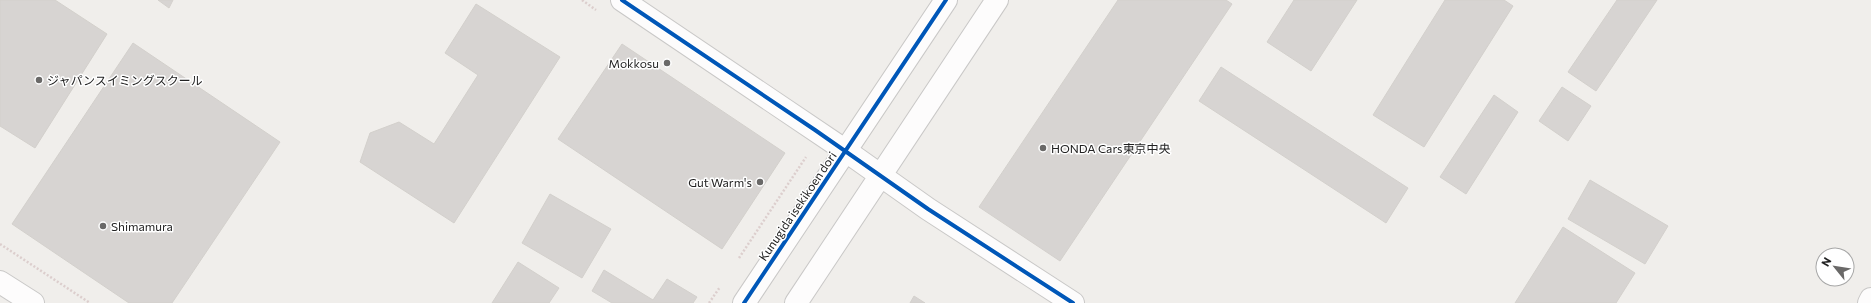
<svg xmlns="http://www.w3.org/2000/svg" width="1871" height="303" viewBox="0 0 1871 303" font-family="Commissioner,'Noto Sans JP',sans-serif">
<rect width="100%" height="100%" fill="#f0eeeb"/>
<path fill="#d7d4d2" stroke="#d3d0cc" d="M0,0h55l52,34 -72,114 -35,-22z
M158,0h15l-4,8z
M1118,0h108l6,4 -172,257 -81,-54z
M1294,0h63l-46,71 -44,-29z
M1445,0h59l9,6 -89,141 -51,-32z
M1617,0h40l-61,91 -28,-19z
M476,4l84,53 -106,166 -94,-61 10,-29 29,-11 35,22 44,-69 -33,-22z
M133,43l147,99 -108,161h-43l-117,-79z
M622,44l163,109 -63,96 -164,-110z
M1221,67l187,121 -22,35 -187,-122z
M1562,87l29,19 -23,35 -29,-20z
M1494,95l24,17 -52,82 -26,-17z
M1590,180l78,46 -23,38 -77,-45z
M550,194l61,35 -29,49 -60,-35z
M1563,227l72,46 -19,30h-101z
M518,262l41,26 -10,15h-57z
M604,270l49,30 14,-21 30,18 -4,6h-81l-20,-12z
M914,296l11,7h-15z"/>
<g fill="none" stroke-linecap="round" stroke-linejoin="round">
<g stroke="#c9c8c7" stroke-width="24">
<path id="minor" d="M622,0l224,151"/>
</g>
<g stroke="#c9c8c7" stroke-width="24">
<path id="tertiary" d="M846,151l82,58 145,94
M0,282l33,21
M744,303l202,-303
M796,303l201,-303
M1869,303l2,-4"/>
</g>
<path stroke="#dccecd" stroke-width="2.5" stroke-dasharray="2 2" stroke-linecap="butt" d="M582,0l14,10
M0,244l90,59
M739,258l67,-101
M709,303l11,-16"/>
<use href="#minor" stroke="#fdfcfc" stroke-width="22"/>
<use href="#tertiary" stroke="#fdfcfc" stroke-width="22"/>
<g stroke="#fff" stroke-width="6">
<path id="cycleway" d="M622,0l193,130 113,79 145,94
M744,303l202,-303"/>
</g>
<use href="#cycleway" stroke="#0057b8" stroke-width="4"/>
</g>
<g fill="#6a6968" stroke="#fff" stroke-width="1.5">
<circle cx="667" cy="63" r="4"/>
<circle cx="39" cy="80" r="4"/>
<circle cx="1043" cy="148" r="4"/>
<circle cx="760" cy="182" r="4"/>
<circle cx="103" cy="226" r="4"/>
</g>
<g text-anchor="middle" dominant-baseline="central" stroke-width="3" stroke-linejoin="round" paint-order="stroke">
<g font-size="12" fill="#222" stroke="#fff" text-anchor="start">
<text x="659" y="63" text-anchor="end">Mokkosu</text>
<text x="47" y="80">ジャパンスイミングスクール</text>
<text x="1051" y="148">HONDA Cars東京中央</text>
<text x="752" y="182" text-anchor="end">Gut Warm's</text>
<text x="111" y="226">Shimamura</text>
</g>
<g font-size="12" fill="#222" stroke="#fff">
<text transform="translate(797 206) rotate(-56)">Kunugida isekikoen dori</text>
</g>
</g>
<g transform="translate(1835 267) rotate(300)"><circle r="19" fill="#ffffff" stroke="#a7a7a7"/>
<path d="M0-3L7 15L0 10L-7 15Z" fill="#6a6968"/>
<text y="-6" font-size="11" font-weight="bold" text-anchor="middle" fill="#222222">N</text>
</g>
</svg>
